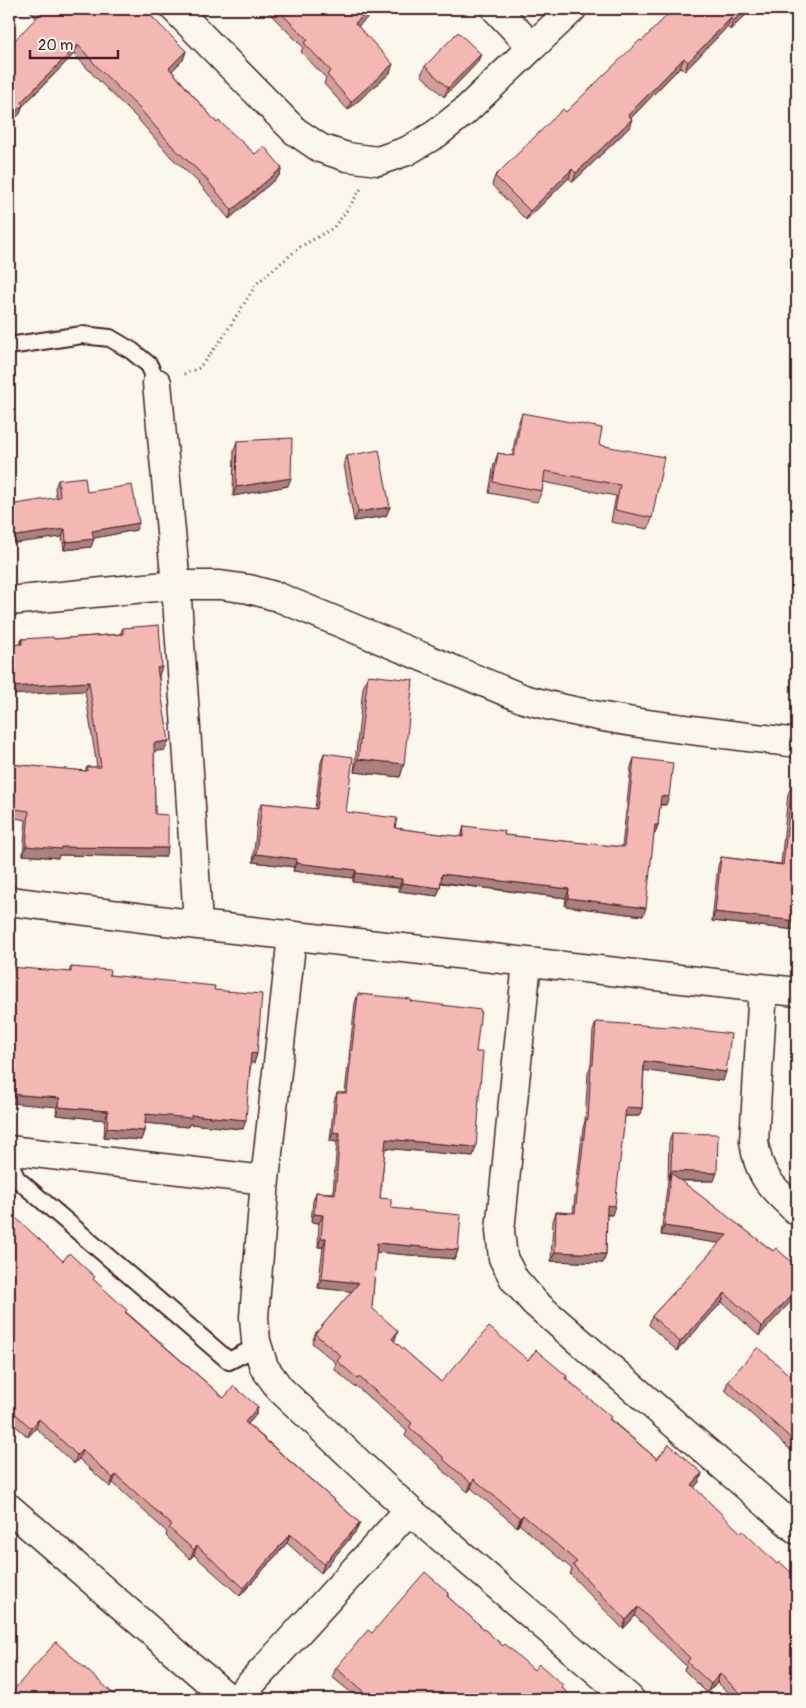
<svg xmlns="http://www.w3.org/2000/svg" width="806" height="1708" viewBox="0 0 806 1708" font-family="Pangolin,sans-serif">
<rect width="100%" height="100%" fill="#fbf7ec"/>
<filter id="ink" filterUnits="userSpaceOnUse"><feTurbulence type="fractalNoise" baseFrequency=".02" numOctaves="2"/><feDisplacementMap in="SourceGraphic" scale="10" xChannelSelector="R" yChannelSelector="G"/><feConvolveMatrix kernelMatrix="1 2 1 2 8 2 1 2 1" color-interpolation-filters="sRGB"/></filter>
<g filter="url(#ink)">
<g fill="none" stroke-linecap="round" stroke-linejoin="round">
<g stroke="#4a1f2b" stroke-width="20">
<path id="service" d="M9,346l73,-11 28,3 22,13 17,14 8,18
M9,1160l7,18 213,183 29,-15"/>
</g>
<g stroke="#4a1f2b" stroke-width="31">
<path id="minor" d="M175,9l120,122 25,17 27,9 31,4 29,-10 29,-17 28,-22 68,-65
M496,9l36,38 40,-38
M157,383l19,202 13,187 9,153
M9,601l167,-16h44l29,4 29,8 246,102c89,25 182,32 273,44
M9,901l189,24 599,67
M292,936l-27,244 -11,137 2,24 8,26 16,22 129,121 221,189
M527,962l-27,269 3,27 11,21 21,24 262,227
M763,988l-9,153c4,35 18,47 43,70
M9,1150l256,30
M9,1508l220,191
M237,1699l172,-189"/>
</g>
<path stroke="#4a1f2b" stroke-width="3" stroke-dasharray="1 4" stroke-linecap="butt" d="M184,374l15,-6 23,-29 35,-56 43,-36 33,-19 15,-19 14,-22"/>
<use href="#service" stroke="#fbf7ec" stroke-width="16"/>
<use href="#minor" stroke="#fbf7ec" stroke-width="28"/>
</g>
<path fill="#d19e9a" stroke="#4a1f2b" d="M30,9h115l11,12 30,30 -3,9 -11,11 45,52 38,31 27,14 -3,8 -50,43 -30,-36 -28,-26 -34,-39 -38,-37 -25,-27 -52,53 -2,7 16,-96 -6,-7z
M265,9h112l-19,17 32,47 -42,37 -24,-26 2,-6 -25,-26 2,-5z
M750,11l-20,19 -3,-3 -42,44 -5,-4 -49,51 -2,10 -56,54 -4,-4 -43,42 -34,-35 3,-9 71,-64 76,-71z
M481,54l-4,9 -33,34 -23,-22 4,-9z
M522,413l77,32 53,73 -4,11 -37,-7 5,-26 -73,-14 -1,9 -5,11 -48,-9 5,-29 4,-11 14,3 6,-32z
M237,441l51,45 -55,10 1,-46z
M347,456l43,51 -4,9 -32,5 -10,-57z
M58,480l29,12 49,38 -43,8 -2,9 -27,3 -9,-62z
M123,628l36,48 6,74 -11,1 1,63 10,43 -106,-2 -1,3 -35,-3 3,-35 -17,-3v-53l76,7 2,-4h10l-12,-76 -65,-47 2,-5h32l66,-5z
M368,675l36,89 -4,13 -46,-5 9,-84z
M324,753l22,59 49,16 66,9 3,-11 40,9 118,12 9,-80 3,-9 32,47h-6l-2,20 -3,9 -1,-1 -11,83 -78,-10 1,-8 -125,-15 -1,5 -3,8 -38,-5v-4l-46,-5v-4l-60,-7 1,-4 -41,-5 5,-51 4,-8 53,6 6,-47z
M792,785l5,1v144l-85,-9 6,-55 3,-9 60,7 7,-70z
M71,967l38,8 105,15 43,64 -3,9 -3,-1 -8,67 -54,-5 -1,3 -43,-4 -1,8 -3,9 -37,-3 1,-17 -49,-5 13,-143z
M358,994l52,7 66,51 -3,104 -88,-8 -5,50 11,10 67,42 -3,9 -79,-7 -4,56 23,32 -1,1 47,41 87,-22 39,16 -1,2 44,41 47,40 45,14 -3,9 -5,5 103,212h-62l-18,-17 -10,11 -23,-23 2,-4 -51,-50 -12,13 -53,-55 2,-5 -53,-45 -2,3 -46,-39 -3,4 -28,-24v-2l-35,-30 2,-5 -51,-45 -1,1 -21,-18 2,-6 -24,-20 3,-9 37,-43 -34,-3 5,-41h-5l1,-24 -8,-1 2,-21 3,-9 17,1 4,-51 -7,-1 4,-40 3,-8h8l10,-90z
M596,1022l127,59 -79,-11 -2,38 -3,8h-14l-13,99h-5l-1,39 -3,9 -52,-2 2,-40 3,-9 17,1 10,-85 2,-7 3,-48 3,-8 2,-34z
M672,1133l42,48h-34l93,70 24,16 -38,69 -37,-34 -45,49 -28,-26 3,-9 68,-73 -59,-8 7,-55 1,-38z
M9,1222l54,39 31,19 32,32 98,86 34,9 -3,9 -7,8 112,99 -4,8 -35,42 -34,-30 -47,53 -46,-41 -4,4 -24,-23 1,-4 -54,-49 -3,4 -31,-28 -5,5 -38,-36 -8,9 -19,-17z
M728,1381l69,1v74l-72,-66z
M449,1593l-1,4 55,49 31,24 29,15 -1,3 12,11h-215l-27,-22 4,-9 36,-35z"/>
<path fill="#aa817d" stroke="#4a1f2b" d="M371,9h6l-25,23 3,-9z
M746,9h5l-1,2 -20,19 3,-9z
M731,18l-4,9 -42,44 3,-9z
M78,45l-4,9 -52,53 -2,7 -11,10v-6l12,-16z
M186,51l-3,9 -17,17 3,-9z
M481,54l-4,9 -33,34 4,-9z
M684,58l-4,9 -55,57 3,-9z
M393,64l-3,9 -42,37 3,-8z
M632,119l-3,9 -56,54 3,-9z
M282,168l-3,8 -50,43 3,-9z
M572,169l-3,9 -43,42 4,-9z
M291,478l-3,8 -55,10 3,-9z
M390,507l-4,9 -32,5 4,-9z
M139,523l-3,7 -46,9 2,-8z
M65,529l-3,8 -53,7v-7z
M94,539l-3,8 -27,3 2,-8z
M162,667l-3,9h-5l3,-8z
M89,682l-4,9 -76,4v-8z
M169,741l-4,9 -14,2 3,-9z
M358,759l46,5 -4,13 -46,-5z
M661,796l8,1 -3,8 -8,-1z
M655,825h3l-3,9 -3,-1z
M26,846l35,1 107,1 -3,9 -106,-2 -1,3 -35,-3z
M256,854l41,5 -3,8 -41,-5z
M296,863l60,7 -3,8 -60,-7z
M356,873l46,6 -3,8 -46,-5z
M442,874l127,15 -3,9 -127,-16z
M402,883l38,5 -3,8 -38,-5z
M568,898l78,10 -3,8 -78,-10z
M715,912l82,9v9l-85,-9z
M251,1053l6,1 -3,9 -6,-1z
M644,1061l82,11 -3,9 -82,-11z
M9,1094l51,4 -3,9 -48,-4z
M59,1107l49,4 -3,9 -49,-5z
M626,1107l16,1 -3,8h-16z
M146,1114l45,1 55,5 -3,9 -54,-5 -1,3 -45,-4z
M107,1128l37,3 -3,9 -37,-3z
M333,1132l7,1 -3,9 -7,-1z
M386,1139l90,8 -3,9 -90,-8z
M671,1171l46,2 -3,8 -44,-1 1,-7 -3,7z
M607,1205l8,1 -3,9 -8,-1z
M314,1214l9,1 -4,8 -8,-1z
M664,1226l63,9 -3,9 -63,-9z
M321,1238h5l-3,9h-5z
M377,1243l81,7 -3,9 -81,-7z
M555,1252l51,2 -3,9 -52,-2z
M322,1279l37,4 -3,9 -38,-4z
M797,1289v6l-38,41 3,-9z
M725,1293l-3,9 -45,49 3,-9z
M398,1331l-3,9 -6,8 3,-9z
M258,1407l-3,9 -13,15 3,-9z
M39,1419l-3,9 -8,9 3,-9z
M82,1450l-3,9 -5,5 3,-9z
M702,1473l-3,9 -10,12 3,-9z
M116,1475l-3,8 -3,4 3,-9z
M474,1479l-3,9 -3,4 3,-9z
M523,1515l-4,9 -2,3 3,-9z
M360,1523l-4,8 -35,42 3,-9z
M290,1534l-3,9 -47,53 4,-8z
M197,1546l-3,9 -4,4 4,-9z
M638,1607l-3,9 -12,13 3,-9z
M720,1674l-3,8 -10,11 4,-9z"/>
<path fill="#f3b8b3" stroke="#4a1f2b" d="M39,9h106l11,12 30,30 -17,17 48,55 2,-2 36,33 9,-8 18,22 -50,42 -30,-36 -28,-26 -34,-39 -38,-37 -24,-27 -57,57 2,3 -14,13v-72l33,-34z
M277,9h94l-16,14 38,41 -42,38 -24,-27 4,-4 -27,-28 4,-3z
M673,9h73l-13,12 -2,-3 -43,44 -4,-4 -56,57 4,4 -56,54 -4,-4 -42,42 -35,-35 68,-67 3,3 74,-72 2,1z
M458,32l23,22 -33,34 -23,-22z
M522,413l80,15 -3,17 65,12 -12,61 -37,-8 5,-25 -75,-14 -3,20 -49,-9 5,-29 16,3z
M292,438l-1,40 -55,9 1,-46z
M379,450l11,57 -32,5 -11,-56z
M85,477l2,15 45,-7 7,38 -47,8 2,8 -28,3 -1,-13 -56,8v-32l51,-8 -2,-17z
M159,625l3,42 -5,1 12,73 -15,2 1,71 13,1v33l-107,-1v2l-35,-3 3,-35 -20,-3v-44l78,7v-4h14l-12,-85 -80,5v-42l13,-1v-5l31,-2 1,2 69,-5v-6z
M368,675l45,5 -9,84 -46,-5z
M324,753l29,4 -7,55 51,6 -2,10 68,9 1,-11 41,5 -1,4 120,12 10,-89 39,5 -4,34 -8,-1 -3,29h-3l-9,83 -78,-10 1,-9 -127,-15 -2,14 -38,-5v-4l-46,-6v-3l-60,-7 1,-4 -41,-5 6,-51 55,6z
M792,785l5,1v135l-82,-9 6,-55 62,8z
M9,967l62,5v-5l39,3 -1,5 106,11 -1,4 48,4 -5,60 -6,-1 -5,67 -55,-5v3l-45,-4 -2,17 -37,-3 1,-17 -49,-4 1,-9 -51,-4z
M358,994l53,5 -1,2 71,9 -5,42h7l-5,57h1l-3,38 -90,-8 -6,59 11,1v9l70,7 -3,35 -81,-7 -5,65 26,23 -6,8 49,43 48,-55 39,33 8,-10 31,26 -2,2 46,39 -2,2 48,40 12,-15 33,29 -10,12 49,48 2,-2 34,33 3,-2 17,16v121h-50l-27,-25 -9,10 -24,-22 3,-4 -52,-51 -12,13 -53,-55 4,-3 -54,-47 -3,3 -46,-39 -3,4 -28,-24 1,-1 -35,-31 3,-4 -53,-46 -1,2 -21,-18 4,-5 -26,-22 44,-51 -37,-4 4,-41h-5l2,-23 -9,-1 2,-22 19,2 5,-61 -7,-1 4,-39h10z
M596,1022l73,5v-1l62,8 -5,38 -82,-11 -2,47 -16,-1 -11,99 -8,-1 -1,49 -51,-2 1,-40 19,1 11,-94 2,1 3,-55h2z
M672,1133l46,1 -1,39 -46,-2z
M671,1173l102,78 3,-3 21,19v22l-35,38 -37,-34 -45,49 -28,-26 75,-81 -63,-9z
M17,1219l46,42 6,-8 26,24 -2,2 34,31 -2,2 99,86 10,-12 24,21 -13,15 115,101 -36,41 -34,-30 -46,54 -47,-42 -3,4 -25,-22 3,-3 -56,-50 -3,3 -31,-28 -5,5 -38,-36 -8,9 -22,-20v-186l3,3z
M758,1347l39,35v62l-69,-63z
M425,1572l24,21 -2,3 56,50 2,-2 29,26 5,-6 24,21 -2,2 13,12h-71l-2,-2 -2,2h-127l-36,-31 32,-38 4,3z
M56,1642l63,57h-110v-4z"/>
</g>
<rect width="806" height="1708" fill="none" stroke="#fbf7ec" stroke-width="30"/>
<rect x="15" y="15" width="776" height="1678" fill="none" stroke="#4a1f2b" stroke-width="2" filter="url(#ink)"/>
<path d="M30 50v8h88v-8" fill="none" stroke="#4a1f2b" stroke-width="2.5"/>
<text x="38" y="50" font-size="15" fill="#4a1f2b" stroke="#fbf7ec" stroke-width="4" paint-order="stroke">20 m</text>
</svg>
